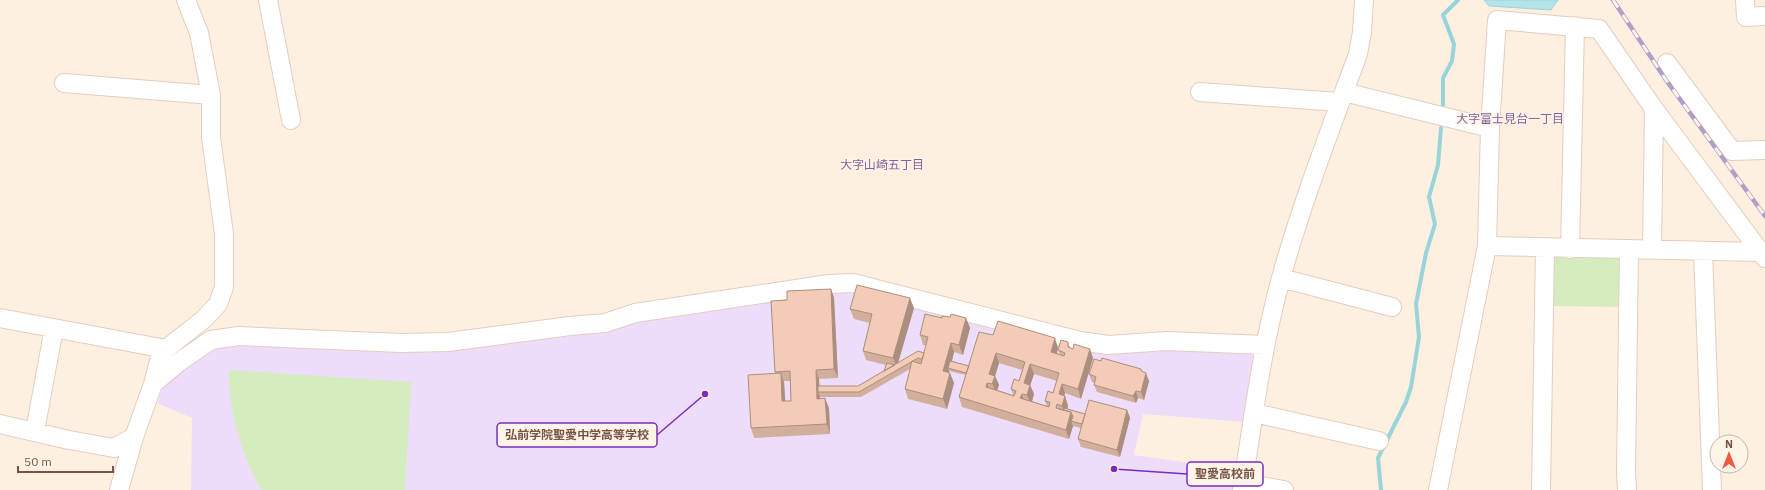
<svg xmlns="http://www.w3.org/2000/svg" width="1765" height="490" viewBox="0 0 1765 490" font-family="'IBM Plex Sans','Noto Sans JP',sans-serif">
<rect width="100%" height="100%" fill="#fef0e0"/>
<path fill="#edddfa" d="M848,286l253,64 145,-1 10,10 -11,63 -102,-8 -9,41 105,15 -2,20h-1046l1,-72 -35,-15 6,-17 56,-52 200,7z"/>
<path fill="#d4ecbe" d="M1557,254l63,1 3,52 -71,-1 1,-48z
M229,370l182,12 -6,108h-143c-19,-28 -35,-86 -33,-120z"/>
<path fill="#b4e4e8" stroke="#99d4da" d="M1484,0h74l-7,10 -62,-4z"/>
<g fill="none" stroke-linecap="round" stroke-linejoin="round">
<path stroke="#99d4da" stroke-width="4" d="M1443,106v-28l9,-17 2,-17 -11,-29 15,-15
M1381,490l-3,-32 28,-56 5,-15 8,-50 -3,-33 10,-51 9,-29 -6,-27 9,-32 3,-37"/>
<g stroke="#e4cdbf" stroke-width="20">
<path id="minor" d="M268,0l23,120
M1745,0l1,17 19,-1
M1667,63l65,88 33,-1
M64,83l147,12
M1200,92l139,10
M1344,92l146,36
M1487,246l273,6
M1570,249l5,-223
M1652,250l2,-141
M1703,251l9,239
M1281,278l111,29
M0,318l166,31
M153,384l26,-22 32,-22 28,-4 162,7 47,-1 122,-16 35,-3 30,-10 194,-29 24,-1 227,58 28,4 59,-4 98,4
M1254,413l125,28
M0,424l69,16 45,8 20,-11
M35,431l19,-103
M1244,483l40,7
M119,490l15,-53 19,-53 7,-27 6,-8 38,-30 14,-15 6,-17v-53l-13,-97v-42l-12,-62 -13,-33
M1242,490c11,-71 20,-143 39,-212 21,-76 50,-150 77,-224l4,-22 2,-32
M1438,490l49,-244 3,-118 7,-108 102,9 55,80 111,149
M1541,490l4,-242
M1627,490l-1,-19 3,-221"/>
</g>
<use href="#minor" stroke="#fff" stroke-width="18"/>
<g stroke="#b29fc7" stroke-width="4.5">
<path id="rail" d="M1613,0l53,80 99,136"/>
</g>
<use href="#rail" stroke="#fff4e8" stroke-width="3" stroke-dasharray="9" stroke-linecap="butt"/>
</g>
<path fill="#d2af9d" fill-rule="evenodd" d="M831,289l3,9 4,80 -19,1v7h39l26,-15 2,-6 -20,-5 -3,-9 7,-28 -16,-4 -4,-10 64,-1 -16,55 26,-10 2,-8h-3l-3,-10 22,-17 8,-1 16,1 4,10 -7,27 -9,-3 -2,9 17,5 24,-31 65,13 -1,5 3,1 -2,-4 10,-8 2,6 23,10 -12,41 -16,-6v3l3,10v3l17,5 42,-4 3,8 -10,39 -39,-10 -3,-8 3,-11 -8,-2 -4,13 -107,-32 -3,-10 7,-22 -17,-4v2l5,10 -7,26 -39,-10 -3,-10 5,-20 -49,28h-41v1l9,10 1,26 -76,4 -3,-10 24,-55v-1l12,-72zM999,363l23,7 -3,11 -8,8 2,6 -16,-5 2,-5 -4,-9zM1034,374l23,7 -4,12 -8,8 2,5 -15,-5 2,-7 -4,-9zM784,381h6l1,20h-6z
M1101,361l40,8 1,3 7,9 -5,19 -6,-2 -2,5 -39,-11 -3,-7 1,-2 -3,-1 -3,-8z"/>
<path fill="#ab8e7f" d="M831,289l3,9 4,80 -4,-9z
M910,298l4,10 -18,62v-5l-3,-7z
M966,318l4,10 -7,27 -4,-10z
M1055,338l3,10 -3,13 -4,-9z
M951,343l3,9 -4,17 -2,-1 1,3 -2,10 -4,-10z
M1090,349l3,9 -12,41 -3,-10z
M996,353l3,10 -4,13 4,9 -3,9 -7,-20z
M1030,364l4,10 -6,18 -4,-9z
M816,370l3,9 1,13h-2l2,5v11l-3,-9z
M781,373l3,10 2,28 -4,-10z
M950,373l4,10 -7,26 -4,-10z
M1146,373l3,8 -5,19 -3,-8z
M987,383l4,9 -5,-5z
M1062,384l3,9 -3,11 -3,-10z
M1030,385l4,9 -3,11 -4,-10z
M1136,391l2,7 -2,5 -3,-7z
M1022,394l3,9 -5,-5z
M1065,396l3,10 -2,9 -4,-9z
M825,398l4,10 1,26 -3,-10z
M1127,410l3,8 -10,39 -3,-7z
M1071,412l3,10 -3,-1 2,5 -4,13 -3,-9z"/>
<path fill="#f4cbb6" stroke="#ab8e7f" fill-rule="evenodd" d="M857,285l53,13 -17,60 -30,-7 9,-37 -22,-5z
M831,289l3,80 -18,1 1,29 8,-1 2,26 -76,4 -3,-53 33,-2 1,28h9l-1,-30 -15,1 -4,-71 16,-1v-9z
M925,314l17,4v-2l8,1 1,-3 15,4 -7,27 -8,-2 -8,28 7,2 -7,26 -38,-10 7,-28 9,3 7,-27 -8,-2z
M998,321l57,17 -4,14 13,4 1,-3 -7,-3 3,-10 7,2v5l5,2 1,-5 16,5 -12,40 -16,-5 -3,10 6,2 -3,10 -5,-2 -1,4 15,4 -5,18 -107,-33 20,-65 14,3zM996,353l29,9 -6,19 -5,-2 -3,10 5,2 -2,5 -28,-9 1,-4 5,1 3,-8 -6,-2zM1030,364l29,9 -6,20 -5,-2 -3,10 5,1 -1,5 -29,-9 2,-4 5,1 3,-10 -6,-2z
M918,351l6,2 -2,6 -4,-1 -59,34h-41v-6h40z
M1102,358l39,11v2l5,2 -5,19 -5,-1 -3,5 -39,-11 2,-8 -7,-3 5,-15 7,2z
M950,361l19,5 -3,7 -18,-5z
M887,363l8,2 -11,6z
M1089,400l38,10 -10,40 -39,-11z
M1064,408l21,6 -3,10 -11,-3 2,-4 -2,-5 -12,-3 5,1z"/>
<g text-anchor="middle" dominant-baseline="central" stroke-width="3" stroke-linejoin="round" paint-order="stroke">
<g font-size="12" fill="#83619a" stroke="#fff4e8">
<text x="1510" y="118">大字富士見台一丁目</text>
<text x="882" y="164">大字山崎五丁目</text>
</g>
</g>
<path fill="none" stroke="#7b2cbf" stroke-width="1.5" d="M705 394L657 435M1114 469L1187 474"/>
<g fill="#7b2cbf" stroke="#fff4e8" stroke-width="1.5">
<circle cx="705" cy="394" r="4"/>
<circle cx="1114" cy="469" r="4"/>
</g>
<g fill="#fff4e8" stroke="#7b2cbf" stroke-width="1.5">
<rect x="497" y="423" width="160" height="24" rx="4"/>
<rect x="1187" y="462" width="76" height="24" rx="4"/>
</g>
<g font-size="12" text-anchor="middle" font-weight="bold" fill="#765446">
<text x="577" y="439">弘前学院聖愛中学高等学校</text>
<text x="1225" y="478">聖愛高校前</text>
</g>
<g transform="translate(1729 454)"><circle r="19" fill="#fff4e8" stroke="#c8b4a7"/>
<path d="M0-3L7 15L0 10L-7 15Z" fill="#ef593d"/>
<text y="-6" font-size="11" font-weight="bold" text-anchor="middle" fill="#765446">N</text>
</g>
<path d="M18 466v6h95v-6" fill="none" stroke="#765446" stroke-width="2"/>
<text x="24" y="466" font-size="12" fill="#765446" stroke="#fff4e8" stroke-width="3" paint-order="stroke">50 m</text>
</svg>
